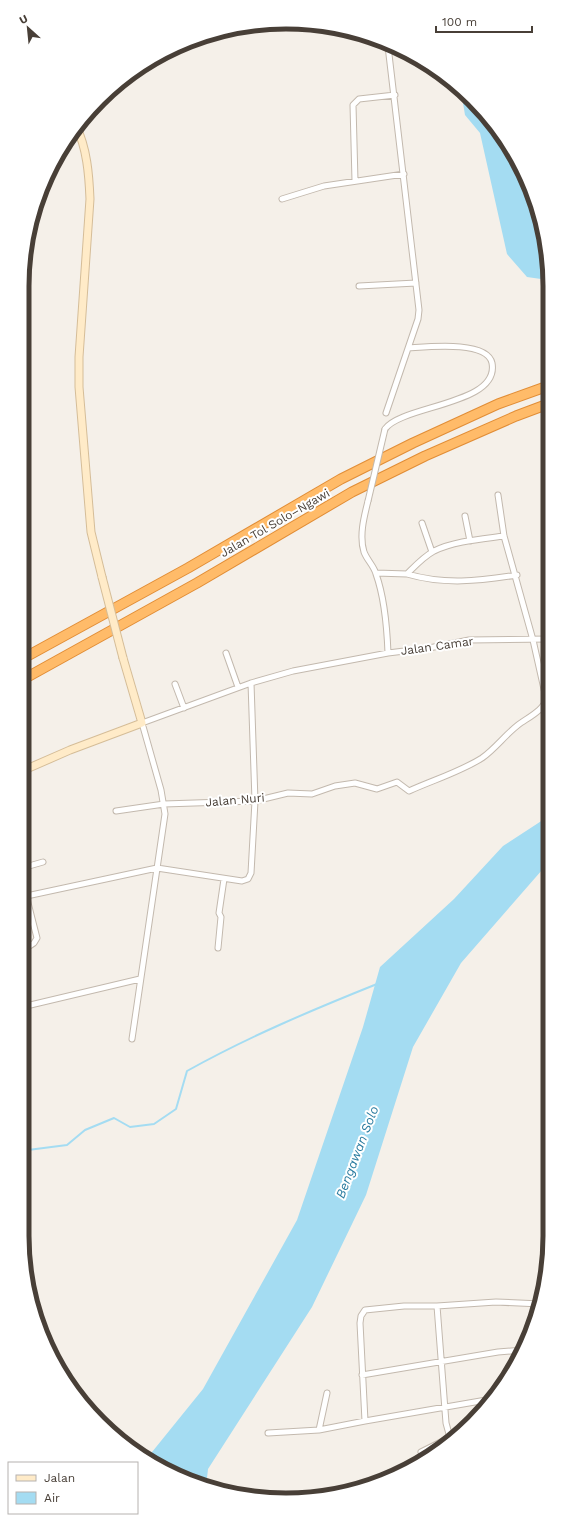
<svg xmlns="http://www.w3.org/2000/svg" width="572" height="1522" viewBox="0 0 572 1522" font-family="'Work Sans',sans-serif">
<rect width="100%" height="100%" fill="#f5f0e9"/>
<path fill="#a4dcf2" d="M461,91l23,21 39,57 25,82v29l-21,-3 -20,-23 -27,-121 -15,-18z
M549,816v46l-88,101 -48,84 -47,148 -54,112 -104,162 -2,18 -52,-22 -6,-5v-3l55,-68 94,-169 66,-193 17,-60 74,-68 49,-53z"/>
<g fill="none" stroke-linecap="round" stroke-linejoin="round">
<path stroke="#a4dcf2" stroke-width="2" d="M22,1143l6,7 39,-5 18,-15 29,-12 16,9 24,-3 22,-15 11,-38c61,-34 125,-61 190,-87"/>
<g stroke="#c3b9ae" stroke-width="7">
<path id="street" d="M355,181l-2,-76 6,-6 36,-4
M282,199l42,-13 80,-12
M359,286l57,-3
M386,413l32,-94 1,-9 -31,-264
M385,429c17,-24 115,-24 107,-66 -5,-23 -66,-16 -83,-15
M368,501c-4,16 -9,35 -4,51 3,8 10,14 12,22 9,25 11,53 12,79
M465,516l5,25
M422,523l10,29
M376,573l31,1c8,-8 16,-17 27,-23 20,-10 48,-12 70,-15
M407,574c38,11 71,7 110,1
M226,653l12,34
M175,684l9,24
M22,801l4,22
M116,811l48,-7 91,-3 33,-8 24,1 23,-8 20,-3 22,6 20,-7 12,9c24,-11 51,-19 73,-33 13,-9 23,-23 36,-33 9,-7 27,-15 28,-27l-13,-58 -29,-104 -6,-41
M22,897l135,-29 85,13 6,-2 3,-6 4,-72 -4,-118
M218,948l3,-31 -2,-4 5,-34
M22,951l12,-8 3,-5 -13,-51v-16l5,-5 14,-4
M22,1007l118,-28
M132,1039l33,-225 -4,-24 -19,-67 109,-40 42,-12 95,-18 41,-5 40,-8 80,-1
M437,1306l9,117 3,11 2,4
M362,1375l136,-23 26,-2
M482,1402l1,6
M365,1421l-5,-98 1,-7 4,-6 39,-4h33l59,-4 45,2
M319,1430l8,-37
M268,1433l51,-3 46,-9 127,-22
M421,1452l30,-15"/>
</g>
<g stroke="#d5bd98" stroke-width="9">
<path id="secondary" d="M76,126c11,22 13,49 14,73l-11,158v30l12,145 11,45
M22,771l48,-21 72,-27 -19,-65"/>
</g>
<g stroke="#e18d36" stroke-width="11">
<path id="highway" d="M22,659l166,-91 153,-89 72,-36 85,-39 50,-18
M22,680l175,-97 155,-91 73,-36 91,-40 32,-12"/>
</g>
<use href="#street" stroke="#fff" stroke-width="5"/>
<use href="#secondary" stroke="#ffebc8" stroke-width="7"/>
<use href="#highway" stroke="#ffbb69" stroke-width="9"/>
<g stroke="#c3b9ae" stroke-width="7" stroke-linecap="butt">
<path id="street-bridge" d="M368,501l17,-72"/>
</g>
<g stroke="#d5bd98" stroke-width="9" stroke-linecap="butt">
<path id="secondary-bridge" d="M102,577l21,81"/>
</g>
<use href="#street-bridge" stroke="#fff" stroke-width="5"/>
<use href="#secondary-bridge" stroke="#ffebc8" stroke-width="7"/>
</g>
<g text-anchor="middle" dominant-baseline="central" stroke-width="4" stroke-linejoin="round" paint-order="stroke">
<g font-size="12" fill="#483f37" stroke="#fff">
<text transform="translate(275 523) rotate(-30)">Jalan Tol Solo–Ngawi</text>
<text transform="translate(437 646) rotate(-8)">Jalan Camar</text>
<text transform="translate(235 800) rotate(-5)">Jalan Nuri</text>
</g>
<g font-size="13" font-style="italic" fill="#297b9f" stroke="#fff">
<text transform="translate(357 1152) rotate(-69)">Bengawan Solo</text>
</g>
</g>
<path d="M0 0H572V1522H0ZM286 29H286A257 257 0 0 1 543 286V1236A257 257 0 0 1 286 1493H286A257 257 0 0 1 29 1236V286A257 257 0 0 1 286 29Z" fill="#fff" fill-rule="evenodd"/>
<path fill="none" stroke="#483f37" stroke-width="5" d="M286 29H286A257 257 0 0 1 543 286V1236A257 257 0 0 1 286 1493H286A257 257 0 0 1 29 1236V286A257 257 0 0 1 286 29Z"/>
<rect x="8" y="1462" width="130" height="52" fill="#ffffff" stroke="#b6b2af"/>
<rect x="16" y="1475" width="20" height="6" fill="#ffebc8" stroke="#b6b2af"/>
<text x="44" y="1482" font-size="12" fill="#483f37">Jalan</text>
<rect x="16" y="1492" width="20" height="12" fill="#a4dcf2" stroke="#b6b2af"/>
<text x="44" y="1502" font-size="12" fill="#483f37">Air</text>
<g transform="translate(28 28) rotate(333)" stroke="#ffffff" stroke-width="3" paint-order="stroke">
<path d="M0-3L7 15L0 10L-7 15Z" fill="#483f37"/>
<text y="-6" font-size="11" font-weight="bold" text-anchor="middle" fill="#483f37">U</text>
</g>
<path d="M436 26v6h96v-6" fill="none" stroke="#483f37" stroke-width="2"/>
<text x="442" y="26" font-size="12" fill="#483f37" stroke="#ffffff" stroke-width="3" paint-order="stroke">100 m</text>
</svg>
